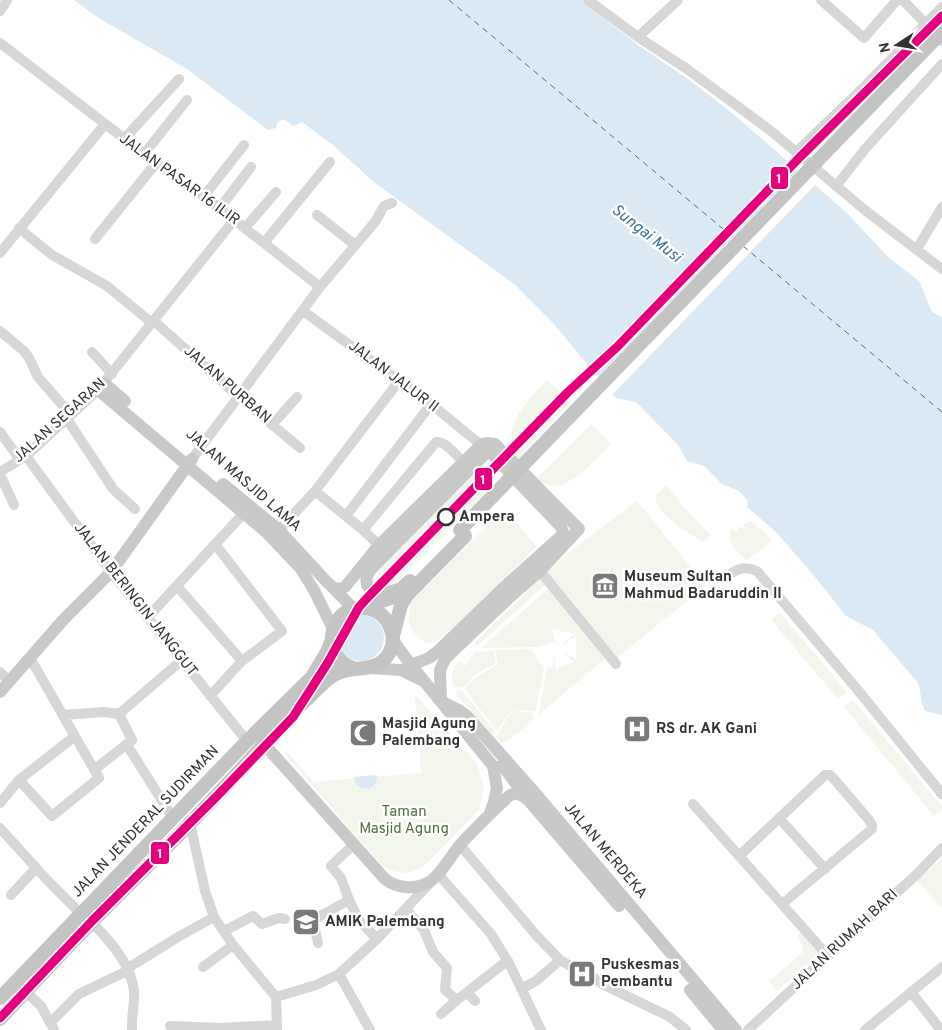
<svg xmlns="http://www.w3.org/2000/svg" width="942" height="1030" viewBox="0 0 942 1030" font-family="Overpass,sans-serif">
<rect width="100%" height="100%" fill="#fff"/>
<path fill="#f2f6ed" d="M547,379l23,24 -53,57c-17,-35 9,-56 30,-81z
M591,424l20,20c-12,12 -39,43 -57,42 -6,-1 -13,-4 -19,-6z
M472,475l16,15 -96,97 -16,-15z
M666,485l28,34 16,15 -2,6 -7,1c-16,-11 -43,-25 -46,-45z
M637,501l69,85 -91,73 -70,-85 29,-26z
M504,509l33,38c-24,22 -47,44 -70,67 -8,7 -23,23 -32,28 -8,3 -15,-2 -20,-8 -8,-9 -7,-22 -3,-33z
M751,521l5,4 1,4h5l10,12 -26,20 -15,-17 2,-2 -4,-1 2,-12 7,3v-5l7,1 -1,-4z
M541,579l5,5 -69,62 -3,-3z
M549,588l58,69 -69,58 10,-50 4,4 3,-13v14l19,-8 -9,-8 1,-1 10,6v-22l-12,7 -1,-1 11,-9 -22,-5 3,12 -17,6 -57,1z
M780,613l67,79 -9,7 -67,-79z
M531,649l13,19 -8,43c-27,-2 -25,-2 -39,21l-32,-43 10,-11 23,-14 -3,-14z
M493,651l3,12 -21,12 -10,11 -7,2 -5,-2 -1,-11 2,-9 7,-4 4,4 10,-14z
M456,690l7,1 31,39v5l-3,-2 -33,-37z
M415,695l62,68 7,24 -5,23 -57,58 -14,5 -9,-1 -10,-2 -8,-6 -98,-112 3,-1 28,31 107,-9z
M852,699l90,108v2l-8,7 -90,-109z
M516,711l17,2 1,6c-8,7 -24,22 -33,24l-5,-6 13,-22z
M942,858v50l-25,-27z
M805,933l16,21 -45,37 -7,-11 7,-4 27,-24 -1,-7 -4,-7 1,-4z"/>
<path fill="#dae9f4" d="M74,0h507l57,45 50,34 43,33 115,100 42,45 31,24 13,31 10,5v398l-17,-4c-6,-11 -3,-18 -7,-28l-45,-53 -27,-14 -35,-44 -35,-40 -29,-25 1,-6 -9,-10 -17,-7 -18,-18 -17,-5 -9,-16 -38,-39 -5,-4 -19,-4 -5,-5 -57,-69 -40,-40 -139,-101 -41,-37 -32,-24 -8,4 -9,-6h-4l-4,3 -1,5 -8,2 -81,-61 -87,-50z
M338 638a23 23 0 1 1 46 0a23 23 0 1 1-46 0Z
M377,775c0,11 -7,17 -18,12l-3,-3 -2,-7z"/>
<path fill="#fff" d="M800,168l17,15 -206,213 -15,-17z"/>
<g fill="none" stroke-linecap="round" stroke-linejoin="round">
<path stroke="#37709c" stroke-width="1" stroke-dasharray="6 5" stroke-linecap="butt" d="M449,0l285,238
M743,246l199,166"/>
<path stroke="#d6d6d6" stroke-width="10" d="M588,0l50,37
M678,0l-40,37 49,32 84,62 95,80 76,58
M821,0l43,38 33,-38
M903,0l39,41
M0,11l7,-11
M0,43l156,120 48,33 116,91
M124,139l55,-60
M796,152l68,-65 78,-80
M144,154l43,-54
M837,185l28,-36 77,-85
M204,196l40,-51
M219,209l32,-42
M317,215l38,30
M19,228l33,27 55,31 45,37
M245,228l31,-36
M95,239l61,-76
M264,243l66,-81
M917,249l25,-42
M0,253l105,-129
M303,311l128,93 50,41
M154,321l85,76 61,51
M0,331l24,20 5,7 9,19 33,38
M92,352l20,22
M67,419l46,70 22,20
M272,425l25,-28
M0,432l20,28
M26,456l85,116 136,169
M192,459l128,-172 55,-65 9,-16 8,-3
M0,472l26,-16 72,-66 136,-170
M0,474l14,31
M315,491l48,39 16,15
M346,516l85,-112
M279,530l36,-39 84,-110
M363,530l73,-88c10,-1 20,13 27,20
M540,571l76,93
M732,573c8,-6 16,-6 25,-2l100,118 85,105
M177,586l65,75
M147,618l97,-105
M0,672l9,9
M210,696l32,-35 40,-30 -67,-87
M63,715l41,-3 15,2
M127,745l46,73
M94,770l38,-30 -13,-26 63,-54
M19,780l33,36 47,-38 -69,-120
M0,803l19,-23 56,-44
M693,804l135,152
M779,818l46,51
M190,823l15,68 9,26 19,28 43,52
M0,828l49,54 32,32
M354,844l-23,22 10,12 8,22 10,20 18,19
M460,845l76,90 24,25 14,8 8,2 22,15 66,32 16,13
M739,856l86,-81h5l4,4 35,41 3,5v4l-90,75
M438,874l53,60 18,29 32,67
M11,895l25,-27
M406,909l18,21 9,22 14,16 -2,22 12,10 -16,14
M91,922c19,18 40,42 43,69 1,11 -3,27 -2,39
M224,931l29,-15 9,8 17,-6 6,1
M318,943l-5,-23 36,-20
M203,967l30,-22
M128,968l50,-31 36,-20
M339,974l31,56
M521,989l15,-8 24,-21
M26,992l15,14 13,24
M467,992l8,9
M911,992l29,37
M276,997l40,-12 23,-11 38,-35 53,-56
M276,997l1,33
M457,1000l50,-39
M51,1022l28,-28 50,-24
M170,1026l51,2 56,-3
M748,1030l169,-156 25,-26
M865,1030l77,-63"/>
<path stroke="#c9c9c9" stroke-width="12" d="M104,383l21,18
M98,390l168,142 35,37 14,23 18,37
M223,484l56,46 47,51 28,28
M332,587l8,2 5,-2 34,-42 103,-101 6,-1 7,1 84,85 -39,42 -30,26 -65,62 -5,11 1,31 18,9 8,6 69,78 200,236
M399,589l-16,4h-9c-11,-8 -9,-18 0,-27l110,-111 3,-2 5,1 69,73 2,5 -3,5 -58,52 -64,62 -9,7 -18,7
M392,639l19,26 82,101 4,22 -3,14 -4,11
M371,668l30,2 20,10
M317,669l18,-4 19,3
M0,692l64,-73 47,-47 81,-113
M264,744l121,135c13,10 30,11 44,3 10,-5 22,-26 30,-36 15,-17 33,-34 50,-50 8,-5 13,-1 20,5l90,105
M502,765l24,32
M690,990l33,40"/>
<path stroke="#c4c4c4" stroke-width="14" d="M362,608l29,-10 19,-17
M393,636l8,-31 7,-11 57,-58
M0,998l247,-257 65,-64 16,-27 4,-11
M0,1019c30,-32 60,-64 91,-96 33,-35 68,-67 101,-102 24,-25 49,-51 72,-77 14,-15 27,-30 42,-44 9,-8 17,-19 28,-25 18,-11 40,0 54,-20 11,-17 1,-41 -18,-46 -39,-11 -55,49 -14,60"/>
<path stroke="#c4c4c4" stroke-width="14" d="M460,530l482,-498"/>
<g stroke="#fff" stroke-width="12">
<path id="rail-1" d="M0,1018l93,-98 124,-124 76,-79 34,-53 32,-57 11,-12 198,-203 50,-46 182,-189 142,-141"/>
</g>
<use href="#rail-1" stroke="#e5007d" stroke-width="9"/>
</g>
<defs>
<g id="museum-square" transform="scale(1.4375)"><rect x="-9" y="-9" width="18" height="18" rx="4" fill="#7a7a7a" stroke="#fff"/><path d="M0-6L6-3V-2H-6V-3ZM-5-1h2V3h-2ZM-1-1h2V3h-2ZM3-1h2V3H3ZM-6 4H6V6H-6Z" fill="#fff"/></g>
<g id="hospital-square" transform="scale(1.4375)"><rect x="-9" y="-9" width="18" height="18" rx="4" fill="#7a7a7a" stroke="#fff"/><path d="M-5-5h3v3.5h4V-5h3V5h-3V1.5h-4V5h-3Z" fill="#fff"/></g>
<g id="mosque-square" transform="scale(1.4375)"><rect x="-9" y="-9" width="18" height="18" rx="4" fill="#7a7a7a" stroke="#fff"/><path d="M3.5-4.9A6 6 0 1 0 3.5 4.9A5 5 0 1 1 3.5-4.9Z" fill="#fff"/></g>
<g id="university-square" transform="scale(1.4375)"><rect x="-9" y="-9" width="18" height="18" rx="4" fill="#7a7a7a" stroke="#fff"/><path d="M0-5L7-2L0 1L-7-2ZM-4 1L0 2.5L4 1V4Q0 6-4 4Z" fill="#fff"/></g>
</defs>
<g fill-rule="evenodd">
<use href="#museum-square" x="605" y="586"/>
<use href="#hospital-square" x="637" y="729"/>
<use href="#mosque-square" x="363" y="733"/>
<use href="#university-square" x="306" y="922"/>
<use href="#hospital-square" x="582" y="974"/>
</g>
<circle fill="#fff" stroke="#323232" stroke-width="2.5" cx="446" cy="517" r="8"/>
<g text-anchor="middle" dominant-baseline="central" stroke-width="5" stroke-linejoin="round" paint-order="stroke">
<g font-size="15" fill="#323232" stroke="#fff">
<text transform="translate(179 180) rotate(36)">JALAN PASAR 16 ILIR</text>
<text transform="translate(393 377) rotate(37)">JALAN JALUR II</text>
<text transform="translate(227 385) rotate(41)">JALAN PURBAN</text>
<text transform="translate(60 421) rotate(-42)">JALAN SEGARAN</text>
<text transform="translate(243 481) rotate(41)">JALAN MASJID LAMA</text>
<text transform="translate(135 600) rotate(52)">JALAN BERINGIN JANGGUT</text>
<text transform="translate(146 822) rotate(-46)">JALAN JENDERAL SUDIRMAN</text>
<text transform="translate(605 851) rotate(50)">JALAN MERDEKA</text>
<text transform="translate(845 940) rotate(-43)">JALAN RUMAH BARI</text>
</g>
<g font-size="15" font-weight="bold" fill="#323232" stroke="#fff" text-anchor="start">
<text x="459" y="517">Ampera</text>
</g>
<g font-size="15" font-weight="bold" fill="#323232" stroke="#fff" text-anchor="start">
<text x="624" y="577">Museum Sultan<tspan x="624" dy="17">Mahmud Badaruddin II</tspan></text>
<text x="382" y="724">Masjid Agung<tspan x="382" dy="17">Palembang</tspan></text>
<text x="656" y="729">RS dr. AK Gani</text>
<text x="325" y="922">AMIK Palembang</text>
<text x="601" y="965">Puskesmas<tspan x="601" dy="17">Pembantu</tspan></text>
</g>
<g font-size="15" fill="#52723a" stroke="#fff">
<text x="404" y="812">Taman<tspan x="404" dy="17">Masjid Agung</tspan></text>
</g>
<g font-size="16" font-style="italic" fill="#37709c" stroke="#fff">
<text transform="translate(646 234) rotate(38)">Sungai Musi</text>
</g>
</g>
<g stroke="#fff" stroke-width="2">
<rect x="770" y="166" width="19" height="24" rx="5" fill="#e5007d"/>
<rect x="474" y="467" width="19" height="24" rx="5" fill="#e5007d"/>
<rect x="150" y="841" width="20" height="24" rx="5" fill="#e5007d"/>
</g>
<g font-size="14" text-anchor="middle" font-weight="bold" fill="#fff">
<text x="779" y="183">1</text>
<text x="483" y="484">1</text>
<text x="160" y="858">1</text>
</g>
<g transform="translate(897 45) rotate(258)" stroke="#ffffff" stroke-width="4" paint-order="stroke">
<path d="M0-4L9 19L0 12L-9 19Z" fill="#323232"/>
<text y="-8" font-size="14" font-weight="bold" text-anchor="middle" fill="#323232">N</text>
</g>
</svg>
